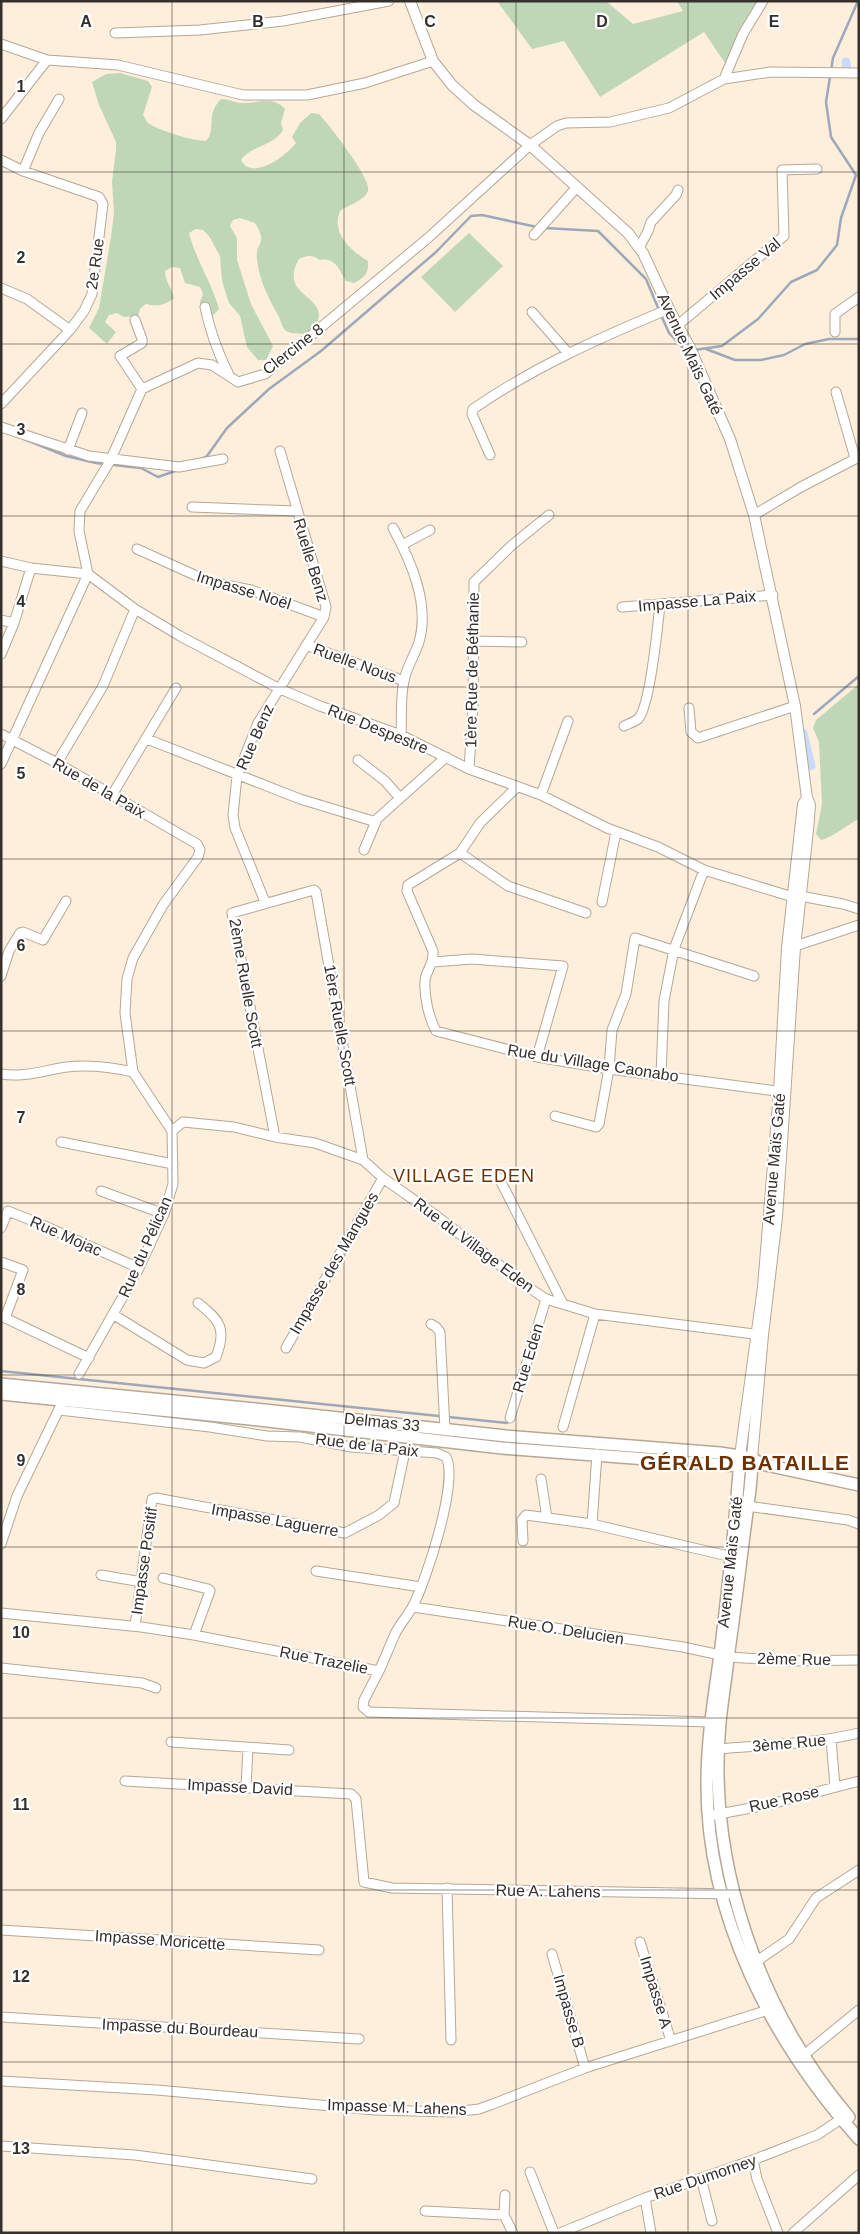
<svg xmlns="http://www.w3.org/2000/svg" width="860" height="2234" viewBox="0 0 860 2234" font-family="Helvetica,sans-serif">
<rect width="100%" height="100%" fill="#fdefdc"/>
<path fill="#bfd7b7" d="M497,1h109l27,23 50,-13 -6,-10h81l2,3 -33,62 -23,-34 -104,65 -36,-56 -32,8z
M120,73l28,8 4,6 -9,28c1,1 4,7 5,8 9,7 46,18 58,18 11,-12 -1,-26 15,-42 7,0 12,3 19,4 17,1 32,-8 45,6l-4,14 2,7c-10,17 -32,15 -42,30 11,21 44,-3 55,-17l-4,-6 8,-14 11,-10 8,1c10,11 53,65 49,77 -3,9 -21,15 -28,20 -9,22 10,39 28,50 1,13 -4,17 -14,22l-8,-2c-7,-11 -10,-24 -26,-21 -8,-5 -12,-5 -21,-1 -24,43 43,34 11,75 -8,-1 -17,1 -24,-3 -4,-4 -5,-9 -7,-14 -10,-18 -20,-36 -22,-58 -2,-18 12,-14 -2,-36l-15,-5 -7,2 -3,6 7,12v22l14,44 22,42 -7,14h-8l-11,-13 -7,-31 -11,-13 -7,-22 -2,-25 -11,-20 -6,-6 -7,-1 -7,4c7,27 23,50 30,76l-10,11 -7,-3 -2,-15 3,-8 -3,-7 -15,-4 -5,-15 -8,-1 -7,4c0,10 7,17 9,27 -9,7 -17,9 -28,6l-6,5 -2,7 -14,1 -7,-4 -8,2 -4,7 11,10 -9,12 -18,-16 10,-20 12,-71 3,-24 -2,-32 4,-31v-8l-17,-37 -7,-23 14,-8z
M469,233l34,33 -48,46 -34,-35z
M859,684v135c-13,6 -25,18 -38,21l-5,-6 6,-30 -3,-62 -6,-14 3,-8z"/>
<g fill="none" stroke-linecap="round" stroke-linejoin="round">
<path stroke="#9da8bb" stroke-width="2.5" d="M545,228l53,3 48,48 13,31
M661,315l8,18 17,18h3
M706,349l29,11h26l23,-5 21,-11 24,-5h30
M694,350l28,-4 36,-27 33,-37 26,-12 20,-25 4,-27 15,-43 -25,-38 -5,-35 7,-44 25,-57
M24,439l42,17 30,7 45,5 17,9 20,-7
M201,459l6,-3 20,-28 42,-39 52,-38 115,-99 35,-36 11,-1 55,12
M814,714l45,-38
M1,1371l506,52"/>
<path stroke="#c9dbf9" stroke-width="9" d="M846,62l1,9
M803,733l8,33"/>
<g stroke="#b5a896" stroke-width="11">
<path id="minor" d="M115,33l85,-3 83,-9 106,-20
M1,44l46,16 71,5 125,30h64l58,-12 68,-22
M724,79l19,-45 20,-33
M1,119l46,-59
M1,160l22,11 76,26 4,7 -11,90 -8,17 -14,19 -69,74
M23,171l16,-38 20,-34
M534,235l43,-48
M639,248l9,-17 3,-9 25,-27 2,-5
M1,288l26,11 43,31
M205,307c5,25 13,46 24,68
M532,312l36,41
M135,320l7,19v4l-22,13 22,33
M678,325l106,-89 -2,-66 35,-1
M835,332v-18l24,-17
M836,392l19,66
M1,427l88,29 90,11 44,-8
M68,450l14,-37
M490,455l-18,-41 1,-5c61,-42 128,-72 196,-100
M192,507l104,4
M754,515l47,-28 58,-30
M393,528c18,33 37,76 26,114 -4,13 -13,26 -15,39 -4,17 -2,37 -3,54
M402,545l28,-15
M137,549l73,33 41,8 73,27
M1,561l30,7 57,6 47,35 45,27 98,52 42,18 81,29 68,34 72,26 66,33 51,19 46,23 89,27 7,-1 43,8 16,5
M622,607l151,-12
M1,620l13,3
M474,641l48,1
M306,645l98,36
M1,654l13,-31 17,-55
M689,708l2,24 7,6 97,-32
M624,726c4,-2 10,-4 14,-7 12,-12 20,-95 22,-115
M1,734l56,29 140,81 3,6 -2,7 -35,48 -30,53 -6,21 -2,34 8,59 39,59 1,53 -9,30 -25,54 -60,106
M147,739l153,60 76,23
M358,760l27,21 15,17
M57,763l46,-77 32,-77
M1,764l87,-190 -9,-43 1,-20 30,-50 32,-72 56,-26 14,2 26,17 27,-8 163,-136 102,-93 27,-19 9,-3 44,-1 59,-14 55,-29 47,-7 88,1
M469,769l4,-61 1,-126 38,-37 37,-30
M517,787l-37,36 -20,30 -52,32 -1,6 26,60c1,15 -7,18 -8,30 -1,16 4,37 11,50l101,26 72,12 175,23
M112,795l64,-107
M541,795l27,-74
M364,850l13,-31 69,-62
M460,853l48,33 78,27
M265,902l-30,-74 -2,-13 4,-39 21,-53 66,-106 2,-10 -46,-156
M602,902l14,-70
M789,948l70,-23
M433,962l39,-3 91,7 -26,91
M1,976l8,-25 11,-18 3,-1 20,8 23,-39
M1,1074c23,4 44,-4 66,-7 23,-3 44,0 66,5
M661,1075l3,-74 10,-52 30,-79
M555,1116l41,11 3,-3 10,-55 3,-39 14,-36 9,-56 119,38
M172,1131l11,-9 51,5 41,10 40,6 48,17 20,18 55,39 87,68 21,14 49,15 167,21
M275,1137l-43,-224 82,-23 2,2 47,268
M61,1142l112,22
M499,1178l64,126
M101,1191l63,23
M1,1228l7,-17 30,12 101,45
M1,1262l22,8 -18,48
M114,1315l73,45 17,3 12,-6c11,-28 4,-37 -18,-54
M1,1316l88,42
M431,1324l5,3 4,5 5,97
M286,1348l97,-170
M59,1410l151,17 57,9 33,1 51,10 86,6 9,4c13,24 -20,124 -33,149 -5,9 -12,17 -17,26 -6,13 -11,26 -17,39
M510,1418l36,-119
M563,1427l32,-113
M597,1454l-5,70 140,33
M541,1479l6,39
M747,1506l101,14 11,4
M523,1541l-1,-21 4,-5 66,9
M1,1544l16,-48 44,-91
M316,1571l105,16
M101,1575l41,7
M163,1578l45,11 2,2 -16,44
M413,1607l270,40 37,8
M1,1613l140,14 53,8 185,36 -15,29 -1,7 6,5 341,10
M135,1626l17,-127 4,-1 189,35 34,-18 15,-12 11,-52
M729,1657l61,4 69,-1
M1,1668l141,15 14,5
M831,1739l4,48
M171,1742l118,8
M719,1749c47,-4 93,-5 140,-16
M125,1781l226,13 5,5 8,83 28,6 342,6
M246,1788l2,-41
M708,1816l59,-11 92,-24
M447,1888l4,152
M1,1930l318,20
M640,1942l31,99
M552,1954l33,114
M757,1961l32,-22 27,-41 43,-28
M1,2017l358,22
M805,2054l54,-44
M1,2081l156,9 218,20 78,2 26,-3 14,-5 92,-36 189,-60
M1,2146l134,9 177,24
M753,2160l4,19 21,54
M530,2172l24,61
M701,2178l11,43
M505,2195l-1,20 9,18
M645,2198l6,35
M425,2211l79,4
M560,2233l85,-35 108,-38 64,-25 30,-20
M793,2233l66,-58"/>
</g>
<g stroke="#b5a896" stroke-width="12">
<path id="tertiary" d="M410,1l23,60 19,24 22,20 56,40 98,88 15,20 26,56 21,39 40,91 24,76 41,191 12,92
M740,1456l23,-169 16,-195 8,-144 16,-144 4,-6 3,7 -2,25 -13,117 -18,270 -14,118 -11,123"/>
</g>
<g stroke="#b5a896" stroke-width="14">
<path id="secondary" d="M1,1384l254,25 251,27 214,17 32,5 9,6 98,21
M1,1394l249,25 252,29 250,19 9,-3
M752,1459c0,25 -5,51 -8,76 -5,41 -10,82 -16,123 -2,21 -6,43 -8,64 -13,141 38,288 129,395
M740,1460c-5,65 -12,130 -20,195 -6,42 -13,85 -13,127 -1,133 65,260 152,357"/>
</g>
<use href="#minor" stroke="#fff" stroke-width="9"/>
<use href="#tertiary" stroke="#fff" stroke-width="10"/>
<use href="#secondary" stroke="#fff" stroke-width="11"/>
</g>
<path fill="none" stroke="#353029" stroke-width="1" stroke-opacity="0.55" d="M172,1v2232M344,1v2232M516,1v2232M688,1v2232M1,172h858M1,344h858M1,516h858M1,687h858M1,859h858M1,1031h858M1,1203h858M1,1375h858M1,1547h858M1,1718h858M1,1890h858M1,2062h858"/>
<g text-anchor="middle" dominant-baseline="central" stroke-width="4.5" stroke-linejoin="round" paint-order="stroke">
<g font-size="16" fill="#353029" stroke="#fff">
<text transform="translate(95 264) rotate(-82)">2e Rue</text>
<text transform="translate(745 269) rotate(-40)">Impasse Val</text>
<text transform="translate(293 349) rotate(-38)">Clercine 8</text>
<text transform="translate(690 354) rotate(65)">Avenue Maïs Gaté</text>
<text transform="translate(311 560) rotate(73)">Ruelle Benz</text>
<text transform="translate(244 590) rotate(17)">Impasse Noël</text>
<text transform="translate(697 601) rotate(-5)">Impasse La Paix</text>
<text transform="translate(355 663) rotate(20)">Ruelle Nous</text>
<text transform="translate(472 670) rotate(-89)">1ère Rue de Béthanie</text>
<text transform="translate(378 729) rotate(22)">Rue Despestre</text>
<text transform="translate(255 737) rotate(-66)">Rue Benz</text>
<text transform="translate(99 788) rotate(30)">Rue de la Paix</text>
<text transform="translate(246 983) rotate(80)">2ème Ruelle Scott</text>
<text transform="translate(340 1025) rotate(80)">1ère Ruelle Scott</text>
<text transform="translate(593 1063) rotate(9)">Rue du Village Caonabo</text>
<text transform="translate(774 1159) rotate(-85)">Avenue Maïs Gaté</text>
<text transform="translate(66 1236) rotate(24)">Rue Mojac</text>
<text transform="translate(474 1245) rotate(37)">Rue du Village Eden</text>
<text transform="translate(145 1247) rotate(-66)">Rue du Pélican</text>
<text transform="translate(334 1263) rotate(-60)">Impasse des Mangues</text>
<text transform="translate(528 1358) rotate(-73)">Rue Eden</text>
<text transform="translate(382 1422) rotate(6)">Delmas 33</text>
<text transform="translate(367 1445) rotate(7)">Rue de la Paix</text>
<text transform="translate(275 1520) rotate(10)">Impasse Laguerre</text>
<text transform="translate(144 1561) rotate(-82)">Impasse Positif</text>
<text transform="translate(730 1562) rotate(-84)">Avenue Maïs Gaté</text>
<text transform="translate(566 1630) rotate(9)">Rue O. Delucien</text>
<text transform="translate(794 1659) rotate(1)">2ème Rue</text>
<text transform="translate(324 1660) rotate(11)">Rue Trazelie</text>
<text transform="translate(789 1743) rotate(-5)">3ème Rue</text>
<text transform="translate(240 1787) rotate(3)">Impasse David</text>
<text transform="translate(784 1799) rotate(-13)">Rue Rose</text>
<text transform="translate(548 1891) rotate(1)">Rue A. Lahens</text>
<text transform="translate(160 1940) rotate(4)">Impasse Moricette</text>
<text transform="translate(656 1992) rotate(73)">Impasse A</text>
<text transform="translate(569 2011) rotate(74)">Impasse B</text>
<text transform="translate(180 2028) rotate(3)">Impasse du Bourdeau</text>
<text transform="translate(397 2107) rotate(2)">Impasse M. Lahens</text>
<text transform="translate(705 2177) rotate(-19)">Rue Dumorney</text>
</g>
<g font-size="18" letter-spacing="1" fill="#6e3203" stroke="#fff">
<text x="464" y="1176">VILLAGE EDEN</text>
</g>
<g font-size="21" font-weight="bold" letter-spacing="1" fill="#6e3203" stroke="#fff">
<text x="745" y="1462">GÉRALD BATAILLE</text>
</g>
</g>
<g font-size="16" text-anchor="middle" font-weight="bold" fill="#353029" stroke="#fff" stroke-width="4.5" stroke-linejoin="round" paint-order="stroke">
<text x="86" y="27">A</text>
<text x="258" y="27">B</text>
<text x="430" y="27">C</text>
<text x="602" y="27">D</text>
<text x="774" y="27">E</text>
<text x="21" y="92">1</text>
<text x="21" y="263">2</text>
<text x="21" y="435">3</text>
<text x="21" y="607">4</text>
<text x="21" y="779">5</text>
<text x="21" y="951">6</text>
<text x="21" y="1123">7</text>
<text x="21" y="1295">8</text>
<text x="21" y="1466">9</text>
<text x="21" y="1638">10</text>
<text x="21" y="1810">11</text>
<text x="21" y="1982">12</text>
<text x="21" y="2154">13</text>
</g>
<rect width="860" height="2234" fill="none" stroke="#353029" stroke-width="5"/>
</svg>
